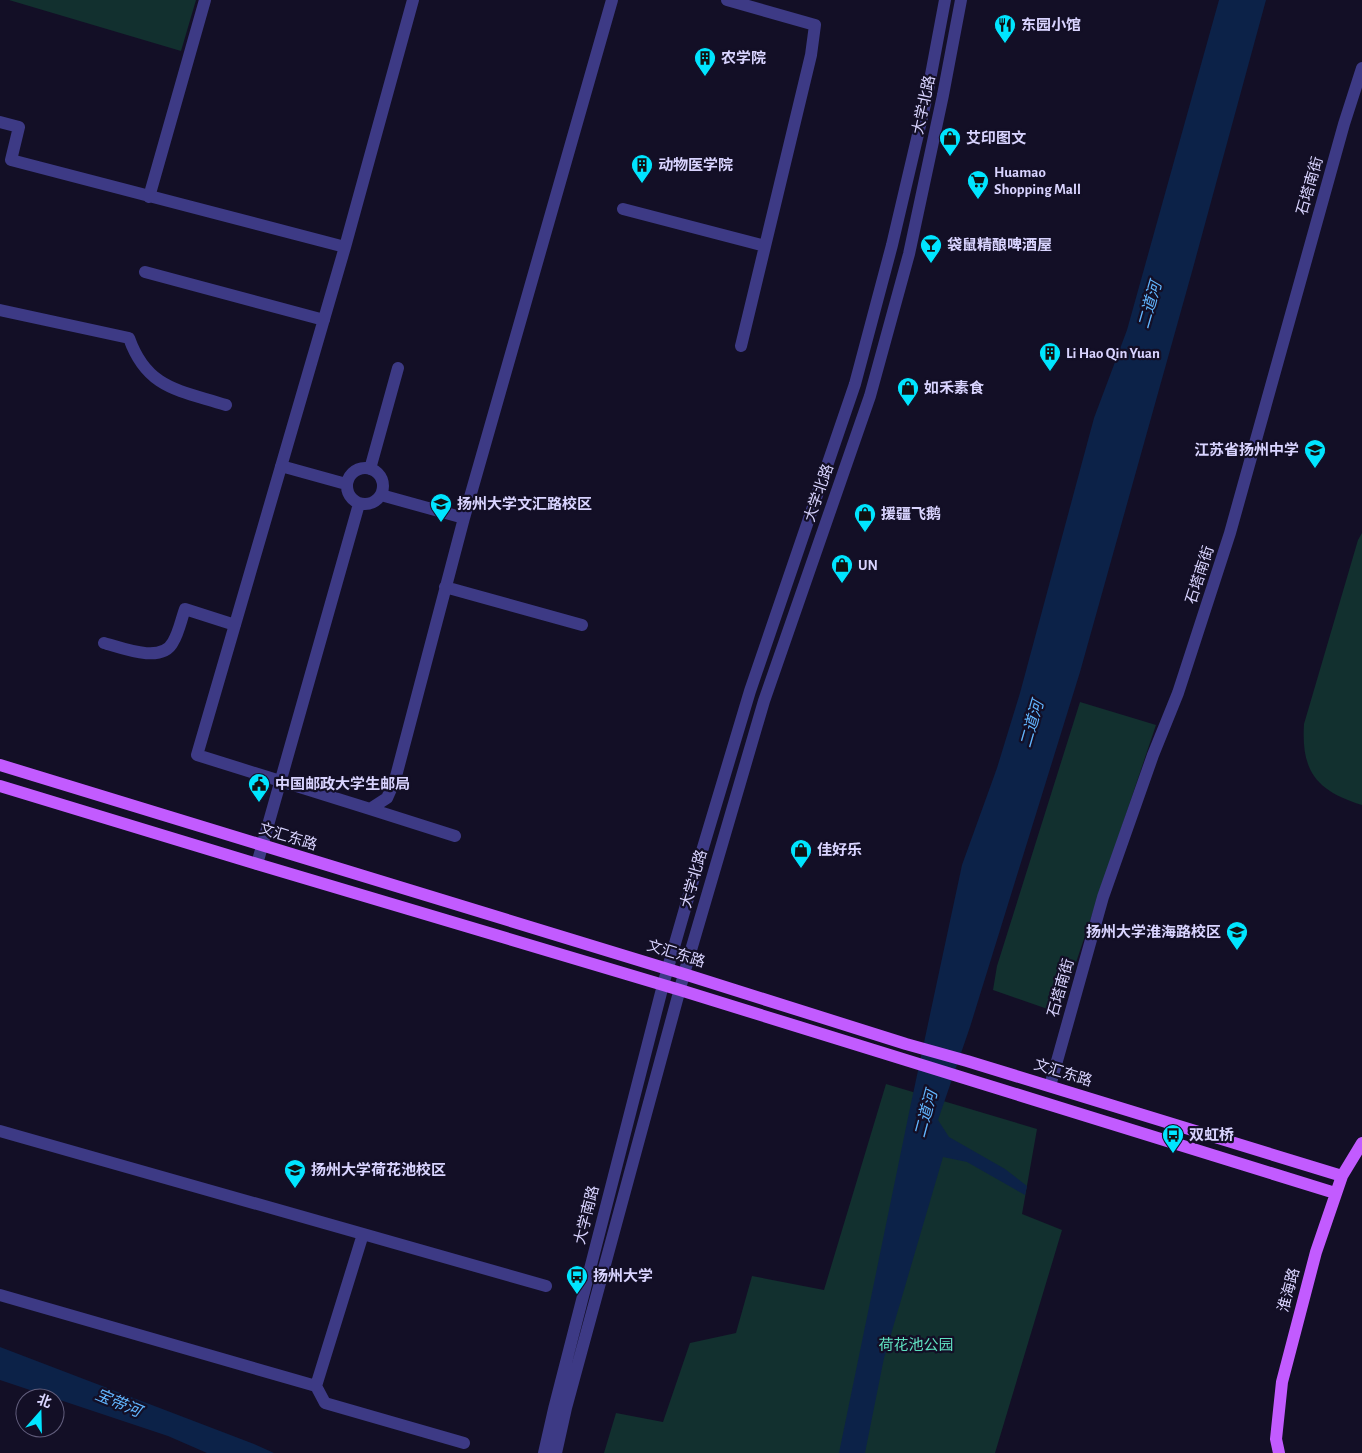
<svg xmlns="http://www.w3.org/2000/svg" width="1362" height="1453" viewBox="0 0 1362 1453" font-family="'Alegreya Sans','Noto Sans SC',sans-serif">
<rect width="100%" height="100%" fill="#130f26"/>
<path fill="#12302f" d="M9,0h187l-15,51z
M1362,533v272c-45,-14 -61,-33 -58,-81l54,-184z
M1080,702l76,23 -97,288 -66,-23 4,-24z
M886,1084l151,45 -15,85 40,16 -67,223h-391l12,-40 47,9 27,-79 46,-10 16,-57 72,14z"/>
<path fill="#0c2248" d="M1219,0h47l-73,268 -113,404 -110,355 -32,93 11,17 56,32 22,17 -2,9 -58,-33 -24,-5 -59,201 -19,95h-26l71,-345 52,-243 35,-97 23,-75 74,-275 33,-88z
M0,1347l254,97 20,9h-67l-39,-17 -168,-56z"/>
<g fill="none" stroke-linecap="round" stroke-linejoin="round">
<path stroke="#3d3a85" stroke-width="12" d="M727,0l88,25 -4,30 -70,291
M0,122l19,5 -8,33 334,87
M149,197l56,-197
M623,209l142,37
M145,272l179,48
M0,310l129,28c18,51 50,52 97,67
M281,466l65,18
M347 486a18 18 0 1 1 36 0a18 18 0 1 1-36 0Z
M370,469l28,-101
M381,495l83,23 -69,262 -8,18 -17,11 -173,-54 148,-508 68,-247
M464,518l148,-518
M445,587l137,38
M104,643c18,5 58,21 69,-1 6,-10 8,-22 12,-33l50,16
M370,809l85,27
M257,864l102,-360
M1050,1086l53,-189 50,-142 25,-62 52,-160 114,-409 18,-56
M0,1131l546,155
M0,1295l316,91 47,-152
M316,1386l9,17 139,40
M544,1453l10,-44 109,-424 30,-104 57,-190 105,-307 37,-139 35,-149 18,-96
M556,1453l10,-45 118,-434 80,-273 106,-305 39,-142 34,-159 18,-95"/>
<path stroke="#c25bff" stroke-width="12" d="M0,765l684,209 222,70 61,17 375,115
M0,786l257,78 423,126 655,203
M1279,1453l-3,-14 6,-57 34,-130 26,-76 20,-33"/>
</g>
<defs>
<g id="restaurant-pin" transform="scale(1.125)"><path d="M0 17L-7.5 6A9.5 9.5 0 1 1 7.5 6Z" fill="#00e5ff" stroke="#130f26"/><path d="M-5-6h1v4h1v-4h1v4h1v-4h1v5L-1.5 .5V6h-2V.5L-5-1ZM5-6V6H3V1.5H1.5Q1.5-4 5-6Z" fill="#111"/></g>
<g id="building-pin" transform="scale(1.125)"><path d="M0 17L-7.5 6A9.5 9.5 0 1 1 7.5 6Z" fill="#00e5ff" stroke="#130f26"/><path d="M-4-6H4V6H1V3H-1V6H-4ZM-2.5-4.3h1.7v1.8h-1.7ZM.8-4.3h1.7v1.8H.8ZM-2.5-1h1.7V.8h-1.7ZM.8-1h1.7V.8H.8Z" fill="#111"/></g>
<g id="shop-pin" transform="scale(1.125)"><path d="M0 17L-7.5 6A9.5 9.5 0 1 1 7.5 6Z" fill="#00e5ff" stroke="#130f26"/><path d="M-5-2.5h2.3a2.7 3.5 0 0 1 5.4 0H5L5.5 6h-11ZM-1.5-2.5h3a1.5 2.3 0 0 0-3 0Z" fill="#111"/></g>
<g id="supermarket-pin" transform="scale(1.125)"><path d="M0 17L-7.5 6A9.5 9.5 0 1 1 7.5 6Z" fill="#00e5ff" stroke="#130f26"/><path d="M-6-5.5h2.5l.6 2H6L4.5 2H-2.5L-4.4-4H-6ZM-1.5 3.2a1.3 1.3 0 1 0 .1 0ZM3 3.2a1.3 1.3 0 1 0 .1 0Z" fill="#111"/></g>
<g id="bar-pin" transform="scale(1.125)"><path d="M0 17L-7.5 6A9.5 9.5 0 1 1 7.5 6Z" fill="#00e5ff" stroke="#130f26"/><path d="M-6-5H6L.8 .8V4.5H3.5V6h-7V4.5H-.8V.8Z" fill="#111"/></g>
<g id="school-pin" transform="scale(1.125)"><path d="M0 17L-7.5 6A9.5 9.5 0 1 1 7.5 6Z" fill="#00e5ff" stroke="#130f26"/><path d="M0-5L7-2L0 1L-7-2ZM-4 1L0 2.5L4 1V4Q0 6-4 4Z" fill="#111"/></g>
<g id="university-pin" transform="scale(1.125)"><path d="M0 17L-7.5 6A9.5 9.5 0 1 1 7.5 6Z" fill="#00e5ff" stroke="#130f26"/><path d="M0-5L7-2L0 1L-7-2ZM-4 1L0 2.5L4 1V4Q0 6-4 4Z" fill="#111"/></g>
<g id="civic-pin" transform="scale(1.125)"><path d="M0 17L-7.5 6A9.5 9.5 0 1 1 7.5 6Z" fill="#00e5ff" stroke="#130f26"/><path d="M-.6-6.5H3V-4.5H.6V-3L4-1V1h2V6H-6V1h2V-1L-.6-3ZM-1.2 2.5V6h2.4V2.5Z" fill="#111"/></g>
<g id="bus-pin" transform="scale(1.125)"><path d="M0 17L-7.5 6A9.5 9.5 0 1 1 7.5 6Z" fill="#00e5ff" stroke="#130f26"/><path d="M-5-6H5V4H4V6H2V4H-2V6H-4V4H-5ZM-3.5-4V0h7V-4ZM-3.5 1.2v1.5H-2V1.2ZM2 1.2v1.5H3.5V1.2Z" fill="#111"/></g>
</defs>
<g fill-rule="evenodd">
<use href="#restaurant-pin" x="1005" y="25"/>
<use href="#building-pin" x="705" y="58"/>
<use href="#shop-pin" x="950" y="138"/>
<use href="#building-pin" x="642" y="165"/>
<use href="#supermarket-pin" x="978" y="181"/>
<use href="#bar-pin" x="931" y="245"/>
<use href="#building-pin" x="1050" y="353"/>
<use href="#shop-pin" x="908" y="388"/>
<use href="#school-pin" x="1315" y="450"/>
<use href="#university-pin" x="441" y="504"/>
<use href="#shop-pin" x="865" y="514"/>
<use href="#shop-pin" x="842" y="565"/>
<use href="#civic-pin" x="259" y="784"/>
<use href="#shop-pin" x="801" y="850"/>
<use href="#university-pin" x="1237" y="932"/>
<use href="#bus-pin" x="1173" y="1135"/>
<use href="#university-pin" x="295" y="1170"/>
<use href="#bus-pin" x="577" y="1276"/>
</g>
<g text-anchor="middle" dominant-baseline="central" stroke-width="4.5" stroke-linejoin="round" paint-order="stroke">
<g font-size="15" font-weight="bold" fill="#d9d4ff" stroke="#130f26" text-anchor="start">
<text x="1021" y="25">东园小馆</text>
<text x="721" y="58">农学院</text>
<text x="966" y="138">艾印图文</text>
<text x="658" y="165">动物医学院</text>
<text x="994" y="172">Huamao<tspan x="994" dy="17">Shopping Mall</tspan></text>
<text x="947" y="245">袋鼠精酿啤酒屋</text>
<text x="1066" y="353">Li Hao Qin Yuan</text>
<text x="924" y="388">如禾素食</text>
<text x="1299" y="450" text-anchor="end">江苏省扬州中学</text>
<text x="457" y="504">扬州大学文汇路校区</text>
<text x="881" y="514">援疆飞鹅</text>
<text x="858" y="565">UN</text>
<text x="275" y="784">中国邮政大学生邮局</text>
<text x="817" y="850">佳好乐</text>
<text x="1221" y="932" text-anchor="end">扬州大学淮海路校区</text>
<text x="1189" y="1135">双虹桥</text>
<text x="311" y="1170">扬州大学荷花池校区</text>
<text x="593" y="1276">扬州大学</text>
</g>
<g font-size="15" fill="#d9d4ff" stroke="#130f26">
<text transform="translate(924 105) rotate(-78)">大学北路</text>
<text transform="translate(1310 186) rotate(-74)">石塔南街</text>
<text transform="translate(819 493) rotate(-71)">大学北路</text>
<text transform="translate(1200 575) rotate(-72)">石塔南街</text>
<text transform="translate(288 837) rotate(17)">文汇东路</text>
<text transform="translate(694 879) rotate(-74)">大学北路</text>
<text transform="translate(676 954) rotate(17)">文汇东路</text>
<text transform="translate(1061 988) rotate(-74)">石塔南街</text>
<text transform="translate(1063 1073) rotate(17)">文汇东路</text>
<text transform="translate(587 1215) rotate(-76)">大学南路</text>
<text transform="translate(1289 1290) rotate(-75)">淮海路</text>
</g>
<g font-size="15" fill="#5fe0c0" stroke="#130f26">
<text x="916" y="1345">荷花池公园</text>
</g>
<g font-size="16" font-style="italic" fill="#62b6ff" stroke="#130f26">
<text transform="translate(1150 305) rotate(-74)">二道河</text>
<text transform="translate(1032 724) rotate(-74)">二道河</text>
<text transform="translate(926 1114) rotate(-75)">二道河</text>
<text transform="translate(118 1403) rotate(23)">宝带河</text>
</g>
</g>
<g transform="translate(40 1413) rotate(20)"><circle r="24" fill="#130f26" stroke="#625e7d"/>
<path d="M0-4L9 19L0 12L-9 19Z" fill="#00e5ff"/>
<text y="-8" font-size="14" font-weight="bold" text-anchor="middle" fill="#d9d4ff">北</text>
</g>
</svg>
